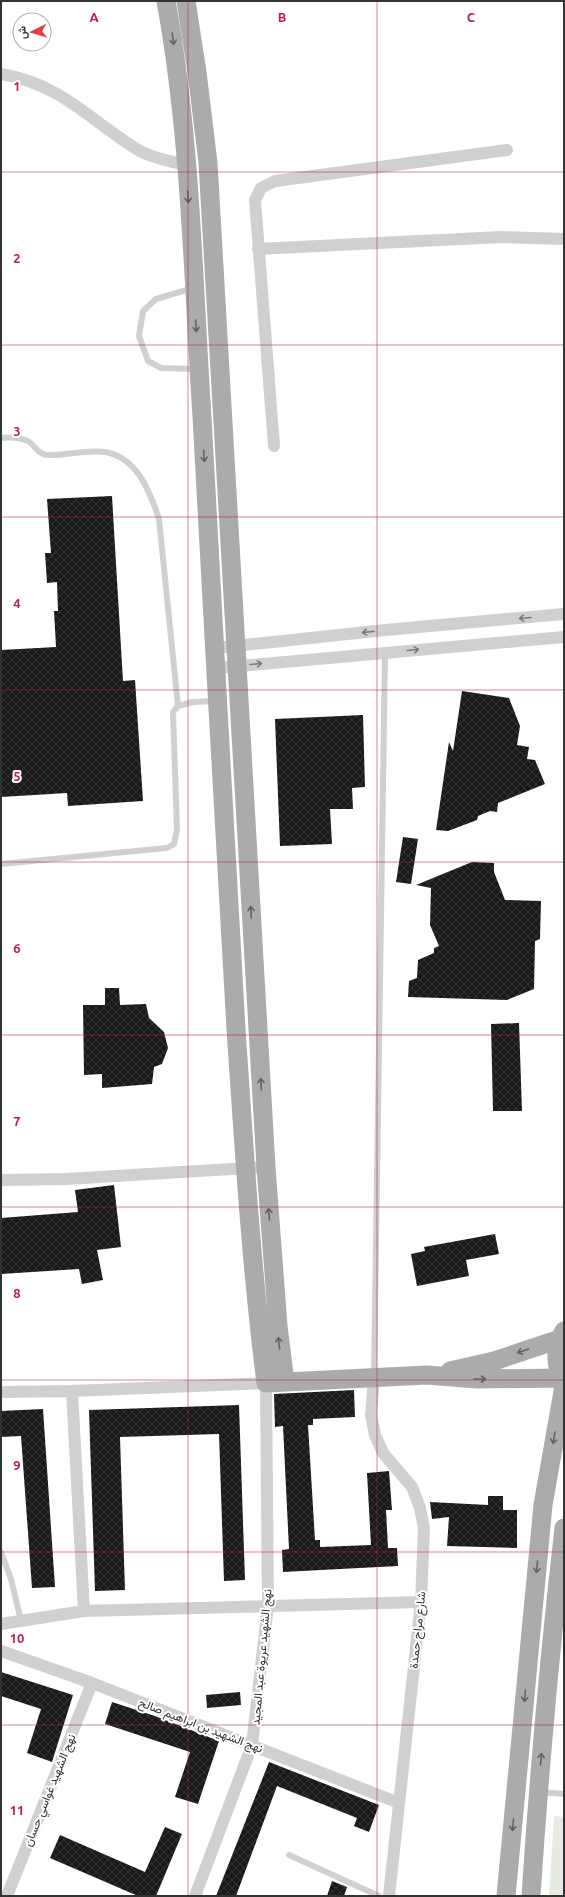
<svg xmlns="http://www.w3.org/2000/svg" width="565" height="1897" viewBox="0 0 565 1897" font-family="Ubuntu,Vazirmatn,sans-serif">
<defs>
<pattern id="building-cross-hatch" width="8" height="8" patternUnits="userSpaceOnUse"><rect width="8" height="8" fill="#1a1a1a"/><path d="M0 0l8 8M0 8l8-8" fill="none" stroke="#333"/></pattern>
</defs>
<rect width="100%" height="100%" fill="#fff"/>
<path fill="#e6ecdf" d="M554,1816l10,1v79h-15z"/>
<path fill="url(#building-cross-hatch)" d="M112,496l11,185 12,-1 8,121 -75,5 -1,-13 -66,4v-147l55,-3 -2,-36h4l-1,-29 -10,1 -2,-30h6l-4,-54z
M462,691l47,7 11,28 -3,19 12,2 -2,12 8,1 10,24 -47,19 -1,9 -7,-1 -12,5 -1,4 -29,11 -12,-1 13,-88 4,9z
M363,715l2,72 -13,1 1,21h-23l2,35 -52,2 -5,-127z
M403,837l15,2 -7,45 -15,-2z
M472,862l22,1v9l11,28 36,1 -1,38 -5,2 -1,48 -27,11 -99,-3 1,-16 8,-3 1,-18 16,-7v-5l5,-2 -9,-21 1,-37 -15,-3z
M105,988h14l1,17 26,-1 3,14 15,14 4,16 -6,16 -8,3 -2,17 -50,4v-14l-18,1 -1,-70h22z
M519,1023l3,88h-29l-2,-87z
M114,1185l7,62 -24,3 6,30 -21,4 -3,-15 -78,5v-56l77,-6 -3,-22z
M495,1234l4,20 -33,6 3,16 -52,10 -6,-32 14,-3 -1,-4z
M354,1390l1,27 -42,2v6h-5l7,115h5v7l51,-2 -4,-72 22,-2 3,39h-6l2,38h9l1,18 -115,6 -1,-22 7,-1 -6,-123 -8,1 -1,-33z
M239,1405l6,175 -21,1 -5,-147 -99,3 5,153 -30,1 -6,-181z
M43,1409l12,178 -23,1 -11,-152 -20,1v-26z
M488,1496h15v14h14v38l-70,-2 2,-29 -17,2 -2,-17 58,3z
M1,1672l72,23 -21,67 -25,-9 14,-44 -40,-13z
M240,1692l1,13 -34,3 -1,-13z
M112,1702l43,14 64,25 -21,63 -23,-7 15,-45 -85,-28z
M269,1762l110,43 -10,27 -15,-6 3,-8 -80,-32 -41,110h-20z
M165,1827l17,7 -26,62h-18l-88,-38 10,-23 85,37z
M332,1881l15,6 -3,9h-17z"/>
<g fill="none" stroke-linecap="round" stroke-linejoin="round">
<path stroke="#d0d0d0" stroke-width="6" d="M193,288l-37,11 -13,12 -4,25 9,25 13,7 36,1
M1,438c9,-1 18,-1 27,3 7,4 9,13 19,14 17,1 41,-6 58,-3 32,5 45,40 54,67l19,187
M1,864l166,-16 7,-4 3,-14 -4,-118 5,-6 15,-4 22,-1
M374,1376l11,-724
M1,1552l10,27 10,42
M540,1792l24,2
M289,1855l90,41"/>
<path stroke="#d0d0d0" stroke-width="12" d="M1,74c43,7 71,28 105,54 12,8 25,19 38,25 14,6 28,9 42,12
M258,249l243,-12 63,2
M274,446l-19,-246 6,-12 14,-7 232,-31
M216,648l169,-18 179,-16
M217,668l347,-31
M1,1180l65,-1 200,-12
M374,1378l-3,37 4,20 8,18 29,34 8,21 4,20 -3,74 -32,294
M72,1391l12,220
M1,1392l71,-1 194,-8 2,222 -16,140 -57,151
M1,1624l83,-13 337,-9
M1,1651l91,32 307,120
M7,1896l85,-213"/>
<path stroke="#ababab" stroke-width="19" d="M166,1c25,137 27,278 36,416 12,204 21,408 34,612 8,118 15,236 30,354l161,-8 50,4 85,-1
M186,1l11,71 11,91 58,1004 12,159 7,56
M564,1331c-9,16 -10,34 0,50
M450,1371l44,-10 66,-22
M506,1896l37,-391 21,-119
M531,1896c8,-123 19,-246 33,-368"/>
</g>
<defs><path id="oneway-shaft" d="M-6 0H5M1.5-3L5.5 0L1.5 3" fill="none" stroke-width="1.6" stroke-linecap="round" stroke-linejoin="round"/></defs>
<g stroke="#636363">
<use href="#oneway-shaft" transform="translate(173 39) rotate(82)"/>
<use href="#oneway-shaft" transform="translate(188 197) rotate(86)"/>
<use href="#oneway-shaft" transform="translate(196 326) rotate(86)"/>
<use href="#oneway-shaft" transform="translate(204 456) rotate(86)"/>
<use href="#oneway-shaft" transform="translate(251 912) rotate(-93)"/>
<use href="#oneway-shaft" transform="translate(261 1084) rotate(-93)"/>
<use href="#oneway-shaft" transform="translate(269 1214) rotate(-94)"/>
<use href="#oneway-shaft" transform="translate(279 1343) rotate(-97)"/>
<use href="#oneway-shaft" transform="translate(523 1351) rotate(161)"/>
<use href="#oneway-shaft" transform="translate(480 1379)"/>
<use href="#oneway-shaft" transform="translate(554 1438) rotate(100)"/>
<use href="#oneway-shaft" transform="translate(537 1567) rotate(95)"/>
<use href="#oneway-shaft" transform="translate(525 1696) rotate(95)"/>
<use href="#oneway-shaft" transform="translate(541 1759) rotate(-85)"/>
<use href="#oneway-shaft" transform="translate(513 1825) rotate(95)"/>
</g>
<g stroke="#7a7a7a">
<use href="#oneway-shaft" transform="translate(525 618) rotate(175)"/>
<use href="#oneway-shaft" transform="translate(368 632) rotate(174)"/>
<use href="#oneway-shaft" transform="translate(413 650) rotate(-5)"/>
<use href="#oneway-shaft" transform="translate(256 664) rotate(-5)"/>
</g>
<path fill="none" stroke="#c2185b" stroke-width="1" stroke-opacity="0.55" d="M188,1v1895M377,1v1895M1,172h563M1,345h563M1,517h563M1,690h563M1,862h563M1,1035h563M1,1207h563M1,1380h563M1,1552h563M1,1725h563"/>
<g text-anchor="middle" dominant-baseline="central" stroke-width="4" stroke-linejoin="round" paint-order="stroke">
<g font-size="12" fill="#333" stroke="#fff">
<text transform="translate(417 1630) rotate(-84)">شارع مراح حمدة</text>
<text transform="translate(261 1657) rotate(-85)">نهج الشهيد عريوة عبد المجيد</text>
<text transform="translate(201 1725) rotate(21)">نهج الشهيد بن ابراهيم صالح</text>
<text transform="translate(49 1790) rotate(-68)">نهج الشهيد غواسي حسان</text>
</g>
</g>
<g font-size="13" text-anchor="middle" font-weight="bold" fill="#c2185b" stroke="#fff" stroke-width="4" stroke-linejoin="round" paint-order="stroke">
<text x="94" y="22">A</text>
<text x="282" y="22">B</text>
<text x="471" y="22">C</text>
<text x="17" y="91">1</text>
<text x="17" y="263">2</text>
<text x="17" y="436">3</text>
<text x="17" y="608">4</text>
<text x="17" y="781">5</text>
<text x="17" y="953">6</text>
<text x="17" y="1126">7</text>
<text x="17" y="1298">8</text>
<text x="17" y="1470">9</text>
<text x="17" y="1643">10</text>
<text x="17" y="1815">11</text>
</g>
<rect width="565" height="1897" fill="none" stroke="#333333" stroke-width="4"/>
<g transform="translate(32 32) rotate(265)"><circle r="19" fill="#ffffff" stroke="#adadad"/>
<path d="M0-3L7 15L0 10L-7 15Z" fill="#e63946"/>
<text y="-6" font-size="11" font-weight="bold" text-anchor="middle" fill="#333333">ش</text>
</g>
</svg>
